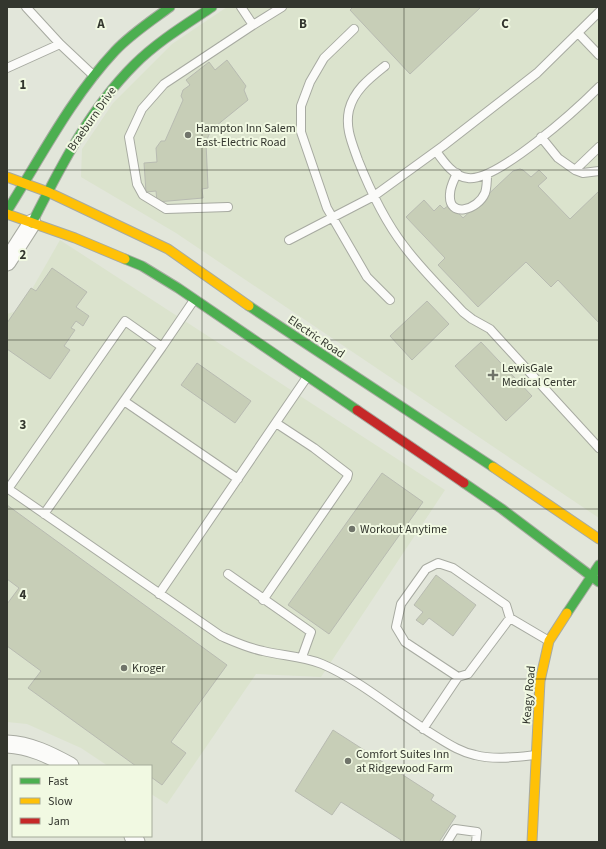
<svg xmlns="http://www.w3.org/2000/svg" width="606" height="849" viewBox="0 0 606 849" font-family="'Source Sans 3',sans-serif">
<rect width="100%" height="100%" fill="#e2e6da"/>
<path fill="#dbe3cd" d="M227,7h372v511l-423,-285 -95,-56 1,-28 31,-46 59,-59z
M60,240l385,250 -124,187 -65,-3 -89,130 -16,-10v-28h-43l-27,-18 -54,-24 -20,-2v-408l13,-4z"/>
<path fill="#c7ceb7" stroke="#b8bbb1" d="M353,7h128l-71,67 -60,-64z
M227,60l19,26 -2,4 4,10 -37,30 -5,12 2,46 -6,1 1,9 -46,4 -1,-11 -10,1 -2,-29 13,-1 -1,-14 5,-7h4l18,-41 -2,-4 2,-6 7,-5 -4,-5 23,-18 6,8z
M520,169l3,1 8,7 8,-7 8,8 -9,8 32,33 29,-28v132l-41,-43 -7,7 -25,-25 -48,45 -40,-42 7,-7 -39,-41 18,-17 10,11 6,-6 4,4 6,-5 13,14 50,-47z
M52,268l35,24 -11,15 13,9 -6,10 -7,-5 -5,7 4,2 -11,16 6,4 -20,29 -43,-30v-26l24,-35 5,3z
M427,301l22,23 -37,36 -22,-24z
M481,342l51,54 -26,25 -51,-55z
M197,363l54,38 -16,22 -54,-38z
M382,473l41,29 -94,132 -41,-29z
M7,505l220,160 -56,77 15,11 -24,32 -11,-8v-11h-15l-108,-78 13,-17 -34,-25v-42l12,-16 -12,-9z
M436,575l40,30 -23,31 -24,-18 -6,7 -7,-5 7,-8 -9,-7z
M333,730l101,65 -3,5 25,16 -17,26h-39l1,-2 -60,-38 -9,13 -37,-24z"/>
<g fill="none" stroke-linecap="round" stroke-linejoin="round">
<g stroke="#a7aaa1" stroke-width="10">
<path id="lane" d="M26,7l34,37 34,32
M241,7l12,18 29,-18
M354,29l-30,29 -14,24 -9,24v26l26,76 40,69 23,23
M578,33l21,22
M385,66c-15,12 -31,24 -36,44 -4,18 3,33 9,50 12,30 26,60 46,86 17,23 39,44 59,66l9,7 18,10 109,119
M7,68l53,-24
M541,137l17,21 17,12 24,-23
M436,151c7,10 18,26 32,27 29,4 110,-70 131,-91
M575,170l8,3 16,-2
M457,173c-3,7 -7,14 -7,21 -2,25 28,16 35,-1 2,-6 2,-13 2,-19
M228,207l-62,2 -23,-14 -6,-11 -8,-47 13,-28 22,-25 89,-59
M289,240l85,-44 69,-50 94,-73 62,-61
M162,347l32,-47
M124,401l114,78
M7,488l214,148c14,6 27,12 42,15 20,5 40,5 59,13 40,17 78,51 115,73 13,8 24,15 38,18 20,5 41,2 61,0
M8,489l117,-168 37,26 -118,167
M228,574l83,58 -9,25
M159,594l148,-217
M263,600l84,-122 1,-4 -34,-26 -38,-25
M510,618l-42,56 -10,3 -53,-35 -9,-15 5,-23 25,-35 12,-6 15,5 53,37 4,13 39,23
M423,729l35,-52
M447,842l8,-13 22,3 -1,10"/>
</g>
<g stroke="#a7aaa1" stroke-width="19">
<path id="street" d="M7,262l25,-39
M7,744c23,1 43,11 63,22
M133,836l3,6"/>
</g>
<g stroke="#a7aaa1" stroke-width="11">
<path id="fast" d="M7,211c34,-54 64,-113 108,-160 16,-17 36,-30 55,-44
M32,223c28,-55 57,-113 102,-158 23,-23 51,-40 78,-58
M125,259l17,7 36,22 179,122
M249,306l244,161
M464,483l38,26 97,73
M567,613l32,-48"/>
</g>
<g stroke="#a7aaa1" stroke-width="11">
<path id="slow" d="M7,177l41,15 120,57 81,57
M7,214l68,24 50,21
M493,467l106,72
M532,842l8,-161 9,-40 18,-28"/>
</g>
<g stroke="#a7aaa1" stroke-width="11">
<path id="jam" d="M357,410l107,73"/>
</g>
<use href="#lane" stroke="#fbfbf9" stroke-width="8"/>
<use href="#street" stroke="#fbfbf9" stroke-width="17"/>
<use href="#fast" stroke="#4caf50" stroke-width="9"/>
<use href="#slow" stroke="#ffc107" stroke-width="9"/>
<use href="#jam" stroke="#c62828" stroke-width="9"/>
</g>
<path fill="none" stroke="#33362e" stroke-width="1" stroke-opacity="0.55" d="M202,7v835M404,7v835M7,170h592M7,340h592M7,509h592M7,679h592"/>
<g fill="#70746a" stroke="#f1f9e2" stroke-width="1.5">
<circle cx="188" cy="135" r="4"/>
<path d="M491 369h4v4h4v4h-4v4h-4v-4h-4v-4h4z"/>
<circle cx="352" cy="529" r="4"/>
<circle cx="124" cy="668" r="4"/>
<circle cx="348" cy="761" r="4"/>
</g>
<g text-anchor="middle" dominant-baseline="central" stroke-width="4" stroke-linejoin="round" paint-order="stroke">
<g font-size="12" fill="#33362e" stroke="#f1f9e2">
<text transform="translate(92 119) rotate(-55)">Braeburn Drive</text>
<text transform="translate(316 337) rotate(34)">Electric Road</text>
<text transform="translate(529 695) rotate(-85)">Keagy Road</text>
</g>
<g font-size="12" fill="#33362e" stroke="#f1f9e2" text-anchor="start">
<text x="196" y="128">Hampton Inn Salem<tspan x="196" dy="14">East-Electric Road</tspan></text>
<text x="502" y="368">LewisGale<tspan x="502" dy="14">Medical Center</tspan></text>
<text x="360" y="529">Workout Anytime</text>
<text x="132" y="668">Kroger</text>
<text x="356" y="754">Comfort Suites Inn<tspan x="356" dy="14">at Ridgewood Farm</tspan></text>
</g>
</g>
<g font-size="13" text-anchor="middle" font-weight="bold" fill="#33362e" stroke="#f1f9e2" stroke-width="4" stroke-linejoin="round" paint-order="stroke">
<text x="101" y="28">A</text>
<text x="303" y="28">B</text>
<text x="505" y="28">C</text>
<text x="23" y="89">1</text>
<text x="23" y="259">2</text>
<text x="23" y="429">3</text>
<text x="23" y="599">4</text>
</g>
<rect width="606" height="849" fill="none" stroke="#33362e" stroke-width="16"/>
<rect x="12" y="765" width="140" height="72" fill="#f1f9e2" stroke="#a5ab9a"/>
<rect x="20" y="778" width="20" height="6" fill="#4caf50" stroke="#a5ab9a"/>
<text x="48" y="785" font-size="12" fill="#33362e">Fast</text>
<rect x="20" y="798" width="20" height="6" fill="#ffc107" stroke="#a5ab9a"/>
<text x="48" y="805" font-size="12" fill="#33362e">Slow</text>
<rect x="20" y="818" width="20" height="6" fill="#c62828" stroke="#a5ab9a"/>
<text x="48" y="825" font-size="12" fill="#33362e">Jam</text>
</svg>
